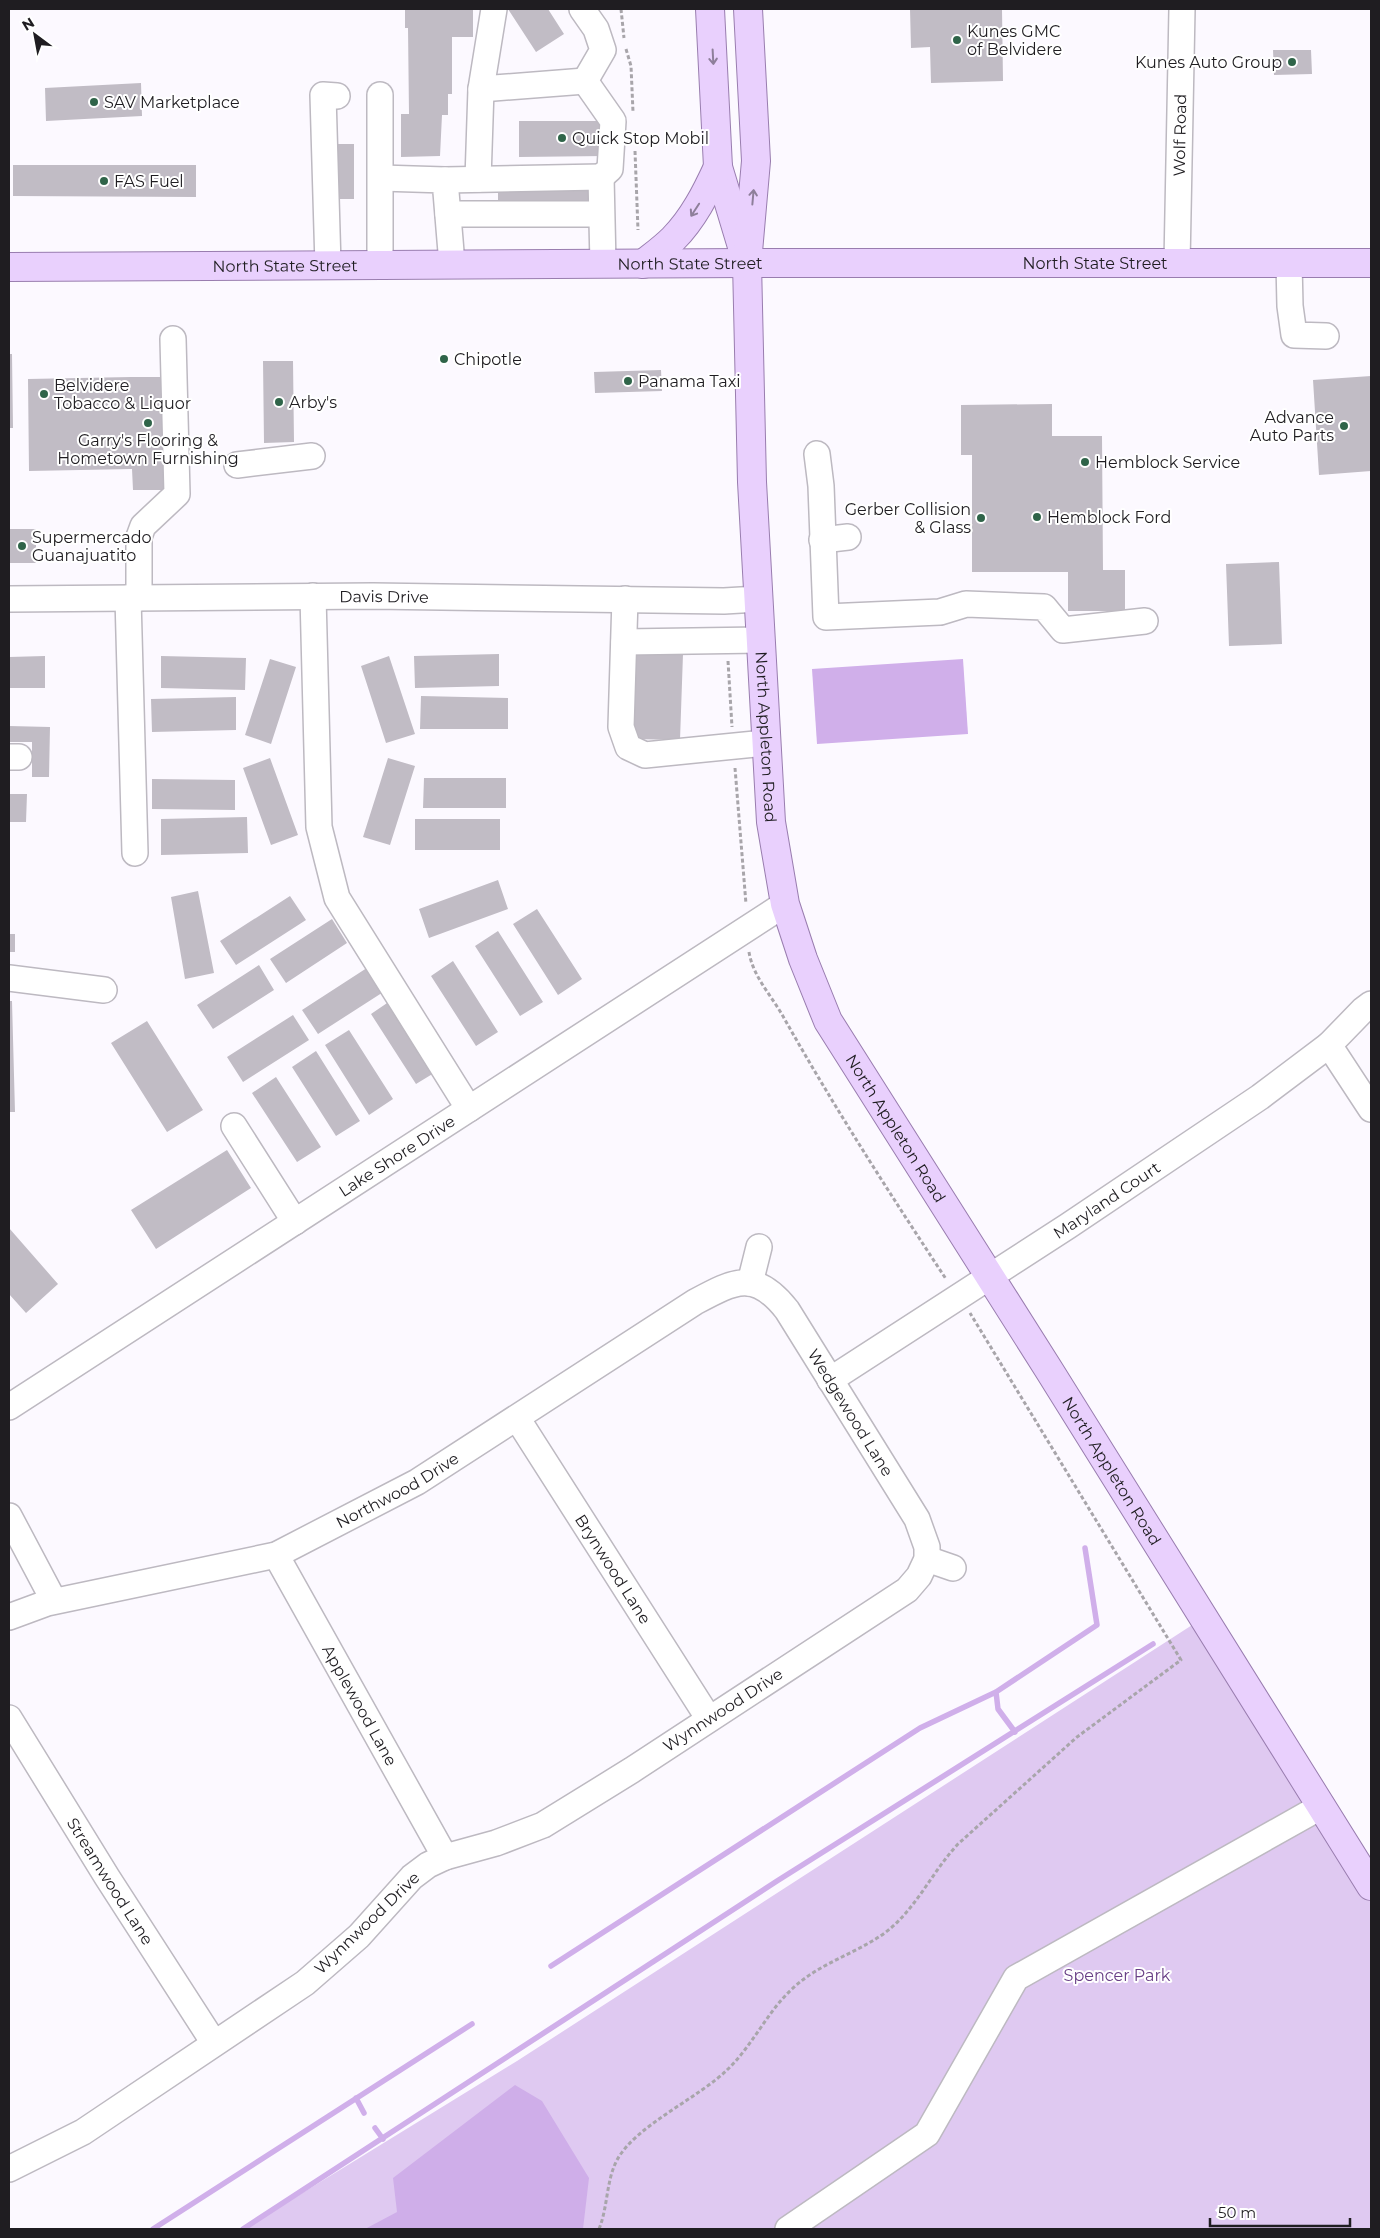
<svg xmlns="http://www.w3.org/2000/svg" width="1380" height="2238" viewBox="0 0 1380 2238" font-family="Montserrat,sans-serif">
<rect width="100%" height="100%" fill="#fcf9ff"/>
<path fill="#dfc9f1" d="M1203,1618l168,268v343h-1127l273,-168z"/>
<path fill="#cfaee9" d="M515,2085l27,16 47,77 -6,51h-218l32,-17 -4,-34z"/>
<path fill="#d0afea" d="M963,659l5,75 -151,10 -5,-75z"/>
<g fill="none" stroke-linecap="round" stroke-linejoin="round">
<path stroke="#d0afea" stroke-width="5.5" d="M996,1692l2,17 17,23
M551,1966l369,-238 76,-36 101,-67 -12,-77
M356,2098l8,15
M375,2128l8,11
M153,2229l319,-205
M243,2229l534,-348 376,-237"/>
</g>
<path fill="#c1bcc5" d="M405,9h68v28h-21v57h-4v21h-6l-2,41 -39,1v-43h8l-1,-86h-3z
M508,9h40l16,25 -28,18z
M910,9h92l1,72 -72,2 -1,-36 -19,1z
M1273,50h38l1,24 -38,1z
M141,83l1,33 -96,5 -1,-33z
M519,121h85l1,35 -86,1z
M329,144h25v55h-25z
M13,165h183v32l-183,-1z
M589,186v17h-91v-16z
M9,354h3l1,74h-4z
M263,361h30l1,81 -30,1z
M661,370l1,21 -67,2 -1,-21z
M1371,376v95l-52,4 -6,-95z
M131,377h34l1,113h-33l-1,-21 -103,2 -1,-92z
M1052,404v32h50l1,134h22v41h-57v-39h-96v-117h-11v-50z
M9,529h27v34h-27z
M1279,562l3,82 -53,2 -3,-82z
M635,652l48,2 -3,86 -48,-1z
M499,654v32l-84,2 -1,-32z
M45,656v32h-36v-31z
M161,656l85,2 -1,32 -84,-2z
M389,656l26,78 -29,9 -25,-77z
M270,659l26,8 -25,77 -26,-9z
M421,696l87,2v31h-88z
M236,697v33l-84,2 -1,-33z
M9,726l41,1 -1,50h-17v-35h-23z
M270,758l28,77 -27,10 -28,-77z
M388,758l27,8 -25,79 -27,-8z
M424,778h82v30h-83z
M152,779l83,1v30l-83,-1z
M9,794h18l-1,28h-17z
M247,817l1,36 -87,2v-36z
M415,819h85v31h-85z
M498,880l10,29 -79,29 -10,-29z
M198,891l16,82 -29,6 -14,-82z
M290,896l16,24 -70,45 -16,-24z
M537,909l45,70 -24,16 -45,-71z
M332,919l15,24 -61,40 -16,-24z
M498,931l45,71 -23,14 -45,-70z
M9,934h6v18h-6z
M453,961l45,71 -22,14 -45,-70z
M373,964l15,25 -70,45 -16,-24z
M259,965l15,25 -61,39 -16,-24z
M393,999l46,71 -23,14 -45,-70z
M9,1001h3l3,111h-6z
M293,1015l16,25 -66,42 -16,-25z
M147,1021l56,89 -36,22 -56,-89z
M349,1030l44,69 -24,16 -44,-70z
M316,1051l44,70 -24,15 -44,-69z
M276,1077l45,70 -24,15 -45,-69z
M227,1150l24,38 -95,61 -25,-39z
M9,1228l49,56 -32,29 -17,-19z"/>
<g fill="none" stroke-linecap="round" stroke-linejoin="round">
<g stroke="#bdb9c1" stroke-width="28">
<g id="minor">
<path d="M582,9l14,20 7,21 -18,31"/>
<path d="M585,81l28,40 -3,48 -9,8"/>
<path d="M481,89l104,-8"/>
<path d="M380,95v171"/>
<path d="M381,178l64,2 7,84"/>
<path d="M478,179l3,-90 13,-80"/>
<path d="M445,180l156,-3 2,87"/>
<path d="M448,214h153"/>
<path id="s1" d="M1177,263l5,-254"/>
<path d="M1289,263l1,43 4,29 32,1"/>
<path d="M328,265l-5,-170 14,1"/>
<path d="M817,454l4,32 5,131 114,-5 26,-8 78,3 19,23 82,-9"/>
<path d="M237,465l75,-9"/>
<path d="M822,540l26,-3"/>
<path d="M313,596l6,231 18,71 132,211"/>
<path d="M128,598l7,255"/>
<path d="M139,598v-61l4,-11 34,-32 -4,-155"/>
<path id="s2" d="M9,599l364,-3 351,5 34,-2"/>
<path d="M625,599l-4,128 7,20 17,8 120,-12"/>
<path d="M624,642l137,-2"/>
<path d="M9,757h10"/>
<path d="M9,978l95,12"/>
<path d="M1329,1045l42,64"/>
<path d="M234,1126l61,96"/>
<path d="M750,1283l9,-36"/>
<path id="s3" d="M830,1380l238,-154 192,-129 69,-52 34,-35 8,-6"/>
<path id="s4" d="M9,1407l776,-503"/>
<path id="s5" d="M517,1418l192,301"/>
<path d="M9,1516l45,85"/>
<path id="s6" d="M276,1555l169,302"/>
<path d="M927,1559l26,9"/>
<path id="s7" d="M9,1617l38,-14 229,-48 141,-73 278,-180c39,-21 60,-33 92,8l130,209 10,28v12l-8,17 -12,14 -275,180 -89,55 -47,18 -51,14 -17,8 -16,12 -53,59 -54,47 -222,149 -74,37"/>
<path id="s8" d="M9,1718l98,159 107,166"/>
<path d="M788,2229l139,-95 89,-156 306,-172"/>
</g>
</g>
<g stroke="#997daf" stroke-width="30">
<g id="major">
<path d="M710,9l8,158 25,83"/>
<path id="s9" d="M748,9l8,152 -9,102 5,219 19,340 14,82 18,55 25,62 221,349 322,516"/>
<path d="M643,264c10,-8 21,-16 30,-25 20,-20 33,-46 45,-72"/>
<path id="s10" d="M9,267l738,-4h624"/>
</g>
</g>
<path stroke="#a8a5aa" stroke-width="3" stroke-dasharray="4 2.5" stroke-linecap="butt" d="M621,9l3,29
M626,49l5,17 2,46
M635,151l3,79
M728,661l4,66
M735,768l11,136
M749,952c4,25 23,44 35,66 50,89 106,176 162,261
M599,2229c9,-22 7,-48 18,-69 19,-35 82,-62 111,-91 25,-24 39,-57 64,-80 27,-26 64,-35 94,-57 30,-23 46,-60 72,-88l119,-107 104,-77 -211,-347"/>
<use href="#minor" stroke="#fff" stroke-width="25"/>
<use href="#major" stroke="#e9d0fd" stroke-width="28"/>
</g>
<defs><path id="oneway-shaft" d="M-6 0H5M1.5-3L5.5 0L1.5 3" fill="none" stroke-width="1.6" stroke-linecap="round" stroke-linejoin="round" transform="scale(1.25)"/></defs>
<g stroke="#8e7f9a">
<use href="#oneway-shaft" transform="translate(713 57) rotate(87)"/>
<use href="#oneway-shaft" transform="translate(753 197) rotate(-85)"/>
<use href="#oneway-shaft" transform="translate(695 210) rotate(123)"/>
</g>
<g fill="#2f6449" stroke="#fff" stroke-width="2">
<circle cx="957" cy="40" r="5"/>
<circle cx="1292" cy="62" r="5"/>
<circle cx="94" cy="102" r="5"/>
<circle cx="562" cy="138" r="5"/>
<circle cx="104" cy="181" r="5"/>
<circle cx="444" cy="359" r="5"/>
<circle cx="628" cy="381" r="5"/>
<circle cx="44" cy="394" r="5"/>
<circle cx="279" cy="402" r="5"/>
<circle cx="148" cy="423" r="5"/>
<circle cx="1344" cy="426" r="5"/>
<circle cx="1085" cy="462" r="5"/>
<circle cx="1037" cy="517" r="5"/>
<circle cx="981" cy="518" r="5"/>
<circle cx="22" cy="546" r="5"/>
</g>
<g text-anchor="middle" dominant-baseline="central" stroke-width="4" stroke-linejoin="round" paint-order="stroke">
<g font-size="16" fill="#1f1d21" stroke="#fff" text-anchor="start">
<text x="967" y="31">Kunes GMC<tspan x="967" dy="18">of Belvidere</tspan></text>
<text x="1282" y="62" text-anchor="end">Kunes Auto Group</text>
<text x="104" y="102">SAV Marketplace</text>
<text x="572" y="138">Quick Stop Mobil</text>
<text x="114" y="181">FAS Fuel</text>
<text x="454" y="359">Chipotle</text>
<text x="638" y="381">Panama Taxi</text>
<text x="54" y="385">Belvidere<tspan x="54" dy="18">Tobacco &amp; Liquor</tspan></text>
<text x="289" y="402">Arby's</text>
<text x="1334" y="417" text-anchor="end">Advance<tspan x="1334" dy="18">Auto Parts</tspan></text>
<text x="148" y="440" text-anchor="middle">Garry's Flooring &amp;<tspan x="148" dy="18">Hometown Furnishing</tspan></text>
<text x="1095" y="462">Hemblock Service</text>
<text x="971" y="509" text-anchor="end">Gerber Collision<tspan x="971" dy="18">&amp; Glass</tspan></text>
<text x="1047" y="517">Hemblock Ford</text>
<text x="32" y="537">Supermercado<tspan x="32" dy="18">Guanajuatito</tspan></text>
</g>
<g font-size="16" fill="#1f1d21" stroke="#fff">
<text stroke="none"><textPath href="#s1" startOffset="128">Wolf Road</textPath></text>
<text stroke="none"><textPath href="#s10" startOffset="681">North State Street</textPath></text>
<text stroke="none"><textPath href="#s10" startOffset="1086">North State Street</textPath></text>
<text stroke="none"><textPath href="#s10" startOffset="276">North State Street</textPath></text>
<text stroke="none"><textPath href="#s2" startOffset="375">Davis Drive</textPath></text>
<text stroke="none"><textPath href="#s9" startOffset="729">North Appleton Road</textPath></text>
<text stroke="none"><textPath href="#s9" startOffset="1149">North Appleton Road</textPath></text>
<text stroke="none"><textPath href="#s4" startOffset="462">Lake Shore Drive</textPath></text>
<text stroke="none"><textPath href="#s3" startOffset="330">Maryland Court</textPath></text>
<text stroke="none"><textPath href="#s7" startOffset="991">Wedgewood Lane</textPath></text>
<text stroke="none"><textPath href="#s9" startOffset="1554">North Appleton Road</textPath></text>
<text stroke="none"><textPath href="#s7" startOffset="412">Northwood Drive</textPath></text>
<text stroke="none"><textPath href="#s5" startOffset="179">Brynwood Lane</textPath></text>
<text stroke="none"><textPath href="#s6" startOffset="172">Applewood Lane</textPath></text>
<text transform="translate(723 1710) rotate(-33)">Wynnwood Drive</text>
<text stroke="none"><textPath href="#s8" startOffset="192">Streamwood Lane</textPath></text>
<text transform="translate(367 1923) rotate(-44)">Wynnwood Drive</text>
</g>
<g font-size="16" fill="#683e85" stroke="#fff">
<text x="1117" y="1975">Spencer Park</text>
</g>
</g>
<rect width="1380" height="2238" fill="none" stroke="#1f1d21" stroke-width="20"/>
<g transform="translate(35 35) rotate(328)" stroke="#ffffff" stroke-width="4" paint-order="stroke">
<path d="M0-4L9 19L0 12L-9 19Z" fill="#1f1d21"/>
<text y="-8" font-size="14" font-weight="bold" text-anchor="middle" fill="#1f1d21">N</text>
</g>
<path d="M1210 2218v8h140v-8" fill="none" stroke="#1f1d21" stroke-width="2.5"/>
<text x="1218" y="2218" font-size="15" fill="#1f1d21" stroke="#ffffff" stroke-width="4" paint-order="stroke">50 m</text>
</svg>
